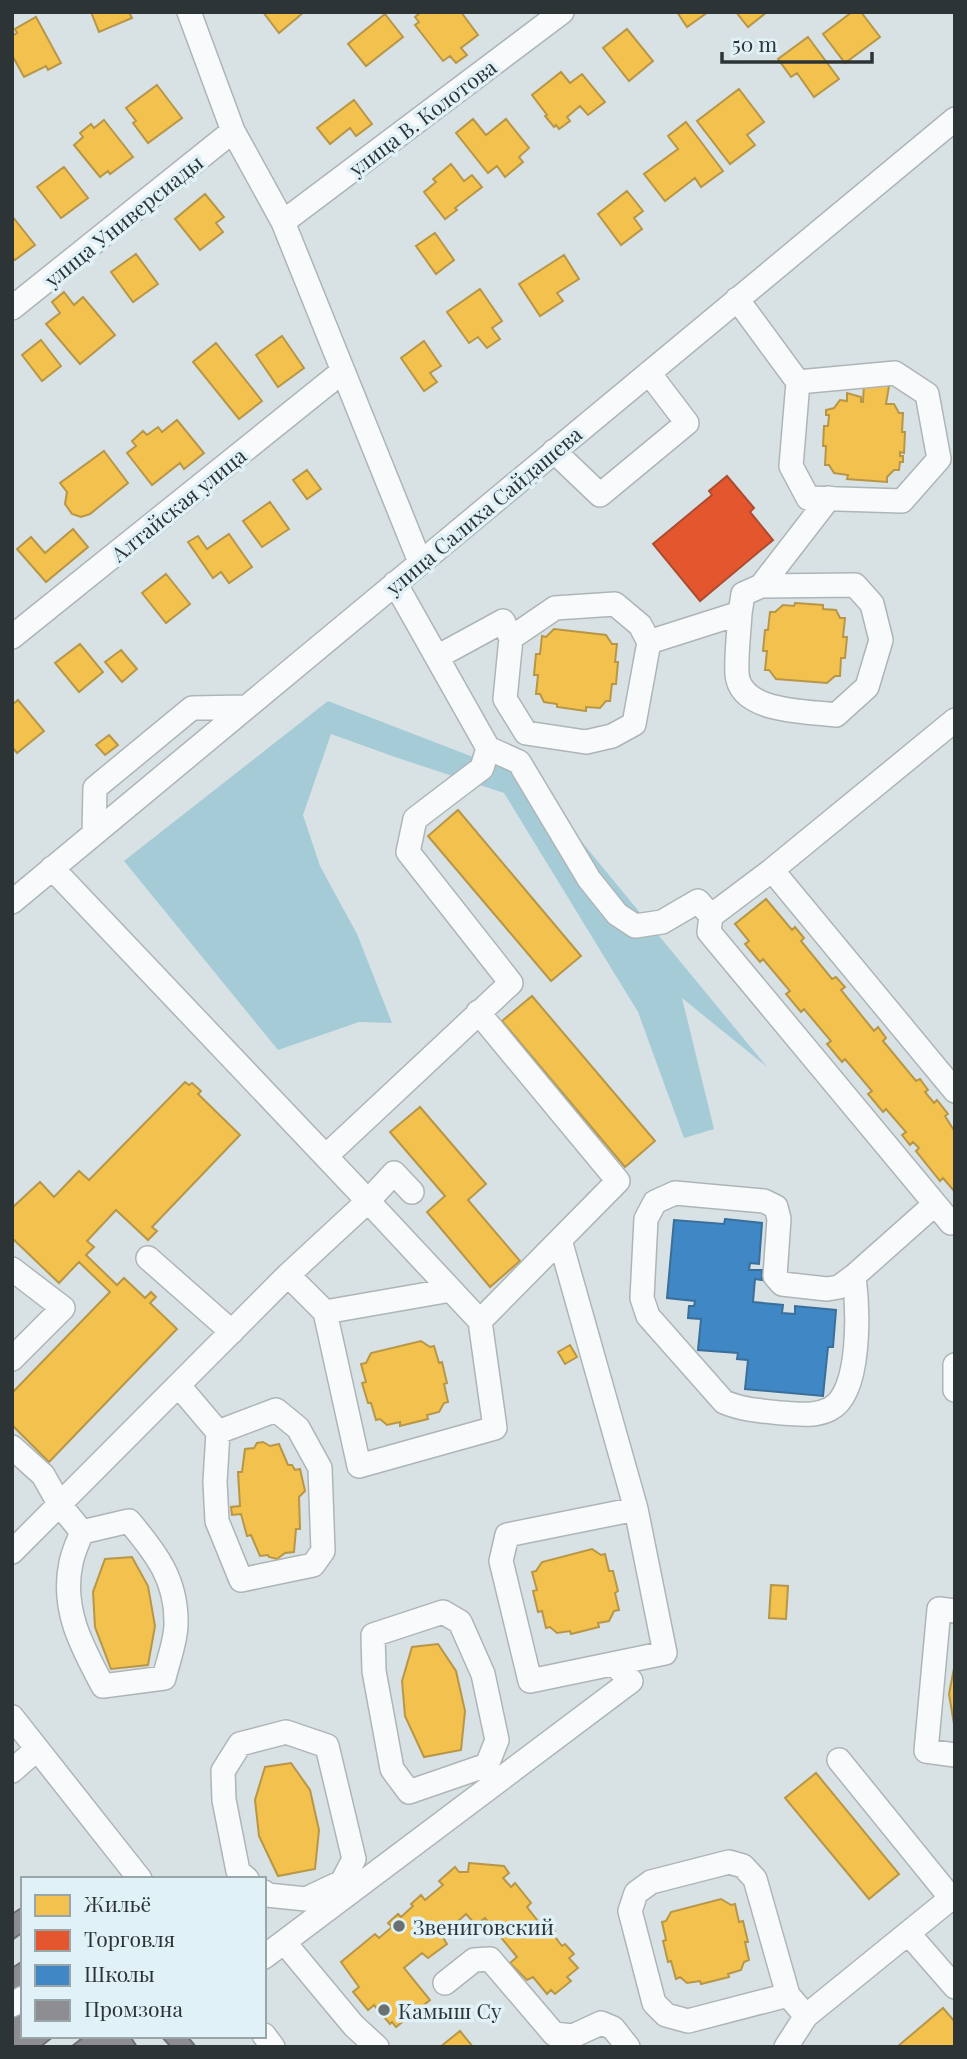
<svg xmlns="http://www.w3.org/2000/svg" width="967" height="2059" viewBox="0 0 967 2059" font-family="'Playfair Display',serif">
<rect width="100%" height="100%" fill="#d8e1e4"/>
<path fill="#a5ccd6" d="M328,701l202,78 237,288 -85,-69 32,131 -30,9 -46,-126 -134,-219 -109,-36 -64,-23 -28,81 17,51 37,68 35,89 -33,-1 -81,28 -154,-189z"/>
<path fill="#f2c14e" stroke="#b79747" stroke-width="2" d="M91,12h38l3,6 -33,14z
M263,12h41l-25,21z
M421,12h40l17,23 -17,13 6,7 -11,8 -6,-7 -7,5 -28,-36 4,-3 -4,-5z
M677,12h31l-21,15z
M736,12h31l-19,15z
M852,12h9l19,25 -35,26 -22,-29z
M385,14l18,23 -37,29 -18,-22z
M36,17l25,46 -13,7 -2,-4 -22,11 -12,-22v-19l5,-3 -2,-4z
M627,29l26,32 -24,20 -26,-33z
M808,37l31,42 -25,18 -17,-24 -6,4 -13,-18z
M561,72l9,11 12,-9 23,28 -17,13 -8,-9 -13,11 3,4 -11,8 -3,-4 -2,2 -9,-11 2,-1 -15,-20z
M157,85l25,33 -34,25 -15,-20 3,-2 -10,-13z
M739,89l25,33 -17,13 8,10 -25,19 -33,-43z
M354,100l18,24 -16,12 -6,-8 -20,16 -13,-16z
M473,119l13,16 20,-16 23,29 -10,9 4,5 -18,15 -8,-11 -9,7 -32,-40z
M104,120l29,37 -23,17 -2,-3 -8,6 -26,-32 9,-8 -3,-4 11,-9 3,4z
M686,122l37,49 -22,16 -6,-9 -30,23 -21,-27 34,-25 -10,-13z
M451,164l13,17 8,-6 10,12 -27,21 2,2 -12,9 -21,-27 12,-10 -3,-3z
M64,167l24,31 -27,20 -24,-31z
M627,191l16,20 -9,7 8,11 -21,16 -23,-31z
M205,194l19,23 -8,6 7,9 -23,18 -25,-31z
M12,216l23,29 -20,15 -3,-3z
M435,233l19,27 -18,14 -20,-28z
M136,254l22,30 -25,18 -22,-30z
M564,255l15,24 -22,14 6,8 -23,15 -21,-32z
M480,289l22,32 -10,7 8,11 -13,9 -9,-11 -9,6 -22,-31z
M64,292l10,13 9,-8 32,38 -35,29 -34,-40 14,-11 -8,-11z
M282,336l22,32 -26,19 -22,-32z
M41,340l20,26 -19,15 -20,-26z
M424,341l17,25 -11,7 7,9 -13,9 -23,-33z
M216,343l46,58 -23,18 -46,-57z
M864,384l25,2 -3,18h8l5,9h4l-1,19h3l-1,21 -4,-1v4h3v6h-3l-1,8h-5l-7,7v5l-40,-3 1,-4 -14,-2 -5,-8h-4l1,-19h-3l1,-20h4l1,-11h-3v-5l8,-2 6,-8 7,1v-8l14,4v5h2z
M177,420l27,33 -20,16 -4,-6 -28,22 -25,-32 9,-7 -4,-5 11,-10 4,4 11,-8 4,5z
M104,451l24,32 -38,31 -9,3 -9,-3 -7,-10 2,-12 -7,-9z
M307,470l14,19 -14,10 -14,-19z
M270,502l19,27 -27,18 -19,-26z
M73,529l15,18 -42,35 -29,-33 14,-12 14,16z
M229,534l23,33 -23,16 -8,-11 -8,6 -25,-36 10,-6 9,13z
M166,574l24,30 -24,19 -24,-30z
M795,603l28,2v4l13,1 4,8h5l-2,19h4l-2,21h-4l-1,18h-5l-8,7 -51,-4 -7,-9h-4l2,-19h-4l2,-21h3l2,-18h5l8,-7 11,1z
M554,629l52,6 6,9h5l-2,18h3l-2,22h-4l-2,17h-4l-6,7 -14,-1v4l-29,-4v-3l-13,-2 -4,-8h-4l2,-19h-4l2,-21h4l2,-18 4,1z
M80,644l23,28 -24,20 -24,-29z
M121,650l16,19 -15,13 -17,-20z
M18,700l26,31 -27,22 -5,-6v-42z
M109,735l9,10 -13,10 -9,-10z
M458,810l123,146 -30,25 -123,-145z
M766,899l26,31 3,-3 9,11 -3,3 31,38 4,-2 9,10 -4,3 33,41 4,-4 8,11 -3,3 33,40 4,-2 8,11 -3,2 9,11 3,-3 11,14 -3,2 10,16v60l-12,-14 -3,3 -24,-30 3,-3 -6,-6 -3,3 -8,-10 4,-3 -20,-23 -3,3 -15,-18 4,-3 -27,-32 -3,3 -15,-18 4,-3 -27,-32 -3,3 -15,-18 4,-3 -27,-32 -3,3 -15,-18 4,-3 -14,-17z
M532,996l123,145 -30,26 -123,-146z
M185,1082l4,3 3,-2 9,8 -3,3 42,41 -88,92 5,4 -9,9 -32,-30 -29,31 7,6 -8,8 31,30 7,-7 21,20 6,-6 5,5 -6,6 27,26 -128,133 -37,-37v-32l98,-101 -31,-30 -20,21 -47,-45v-30l28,-26 14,15 25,-26 10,9z
M420,1107l66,77 -18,16 52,61 -30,26 -63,-75 18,-16 -55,-64z
M421,1341l9,6 4,-1 5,17 3,-1 5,21 -3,1 4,18 -4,1 -5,9 -12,3 1,4 -28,7v-4l-13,3 -7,-6 -4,1 -5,-17h-3l-6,-20 4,-1 -5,-18 5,-1 5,-10z
M570,1345l7,12 -12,7 -7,-12z
M263,1442l7,4 9,-2 9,21h4l3,5 5,-1 5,22 -6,6 1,32h-4l-2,23 -9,1 -8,6 -8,-2 -1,-2 -8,1 -9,-21 -4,1 -6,-22 -9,1 -1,-8 9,-1 -2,-34h4l3,-23 9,-1 3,-5z
M592,1549l9,6 4,-1 4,17h4l5,20 -3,2 4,17 -5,1 -5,10 -11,2 1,4 -28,7 -1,-3 -13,2 -7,-6 -4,1 -4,-17 -4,1 -5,-21 4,-1 -5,-18 4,-1 6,-9z
M132,1557l16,29 7,40 -7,39 -37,4 -16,-42 -2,-35 12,-33z
M771,1585l17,1 -2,33 -17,-1z
M438,1644l18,27 9,40 -4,39 -37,7 -19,-41 -3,-35 10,-34z
M955,1663v67l-6,-36z
M291,1763l19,27 9,40 -4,39 -37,7 -19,-40 -4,-36 10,-33z
M816,1773l83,101 -30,25 -84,-101z
M469,1863l35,3 5,7 -6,5 8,9 4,-4 16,20 -4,4 14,18 5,-4 9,10 -3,2 10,13 3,-2 9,10 -5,4 9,10 -11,9 4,4 -16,13 -4,-4 -4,4 -14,-17 -6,3 -17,-17 7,-6 -32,-39 -9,7 -10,-11 -24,22 5,8 -19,14 -6,-5 -18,15 26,32 -34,27 -4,-5 -2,2 -16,-19 -6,5 -15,-18 6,-5 -18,-25 34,-28 4,4 13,-11 -4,-4 10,-9 3,3 12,-11 -2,-2 10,-9 4,5 18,-15 -4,-4 16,-14 4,5h9z
M721,1899l10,6 4,-1 4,18 4,-1 5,21h-3l4,18 -5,2 -3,8 -13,4 1,3 -28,7 -1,-3 -13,2 -7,-6 -4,2 -5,-18 -3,1 -5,-21 3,-1 -4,-18 4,-1 5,-9z
M943,2008l12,14v25h-58z
M460,2031l13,16h-33z"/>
<path fill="#e4572e" stroke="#ad4c30" stroke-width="2" d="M727,476l27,32 -4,4 23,28 -73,61 -47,-57 59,-49 -3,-4z"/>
<path fill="#3f88c5" stroke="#3a6f9a" stroke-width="2" d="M725,1219l37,4 -3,41 -9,-1 -1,7h13v10l-7,-1 -2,23 30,3 -1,8 13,1v-8l41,4 -3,37h-5l-5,49 -78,-7 3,-29 -11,-1 1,-6 -40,-3 3,-31 -13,-1 1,-12h5l1,-5 -28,-3 7,-78 50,4z"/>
<path fill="#8d8d92" stroke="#707276" stroke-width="2" d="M23,1907v25l-11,8v-26z
M23,1961v26l-11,7v-26z
M23,2008v28h31l-14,11h-28v-31z
M85,2036h45l7,11h-66z
M161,2036h26l9,11h-25z"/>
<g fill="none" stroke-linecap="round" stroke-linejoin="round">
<g stroke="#aeb5b7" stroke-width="26">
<path id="minor" d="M189,12l44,119 50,91 137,340
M283,222l279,-210
M737,299l61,83
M12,308l221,-177
M895,373l32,21 12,65 -37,42 -94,-3 -17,-32 7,-84z
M554,451l46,44 87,-72 -38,-50
M615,604l25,21 9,17 -15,82 -22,12 -26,6 -60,-9 -21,-34 6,-61 44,-30z
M740,613c-1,20 -4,41 -3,61 3,39 70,37 99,41l31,-28 14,-47 -9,-36 -17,-19 -94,1
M12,637l331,-266
M649,642l91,-29 3,-19 18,-8 68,-88
M437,657l66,-36 8,17
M955,720l-183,150 -61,46 -2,16 242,291 4,-4
M488,748l31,14 70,117 28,35 18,12 27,-4 36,-21 13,15
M94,833l1,-45 97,-80 53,-1
M772,870l183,221
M12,902l943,-783
M326,1156l185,-173 -103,-131 7,-33 67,-51 6,-20 -93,-165
M412,1192l-18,-19 -26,28 112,120 138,-140 -140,-169
M560,1240l76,269
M148,1258l84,74
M12,1269l51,39 -51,51
M288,1275l37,37 34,154 136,-38 -15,-107
M854,1276l-15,11 -12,2 -45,-5 -7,-8 4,-57 -3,-12 -12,-6 -89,-8 -20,9 -9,17 -4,79 6,18 76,86c19,8 38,9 58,11 17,1 32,4 48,-4 32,-16 28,-102 24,-133l81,-72
M325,1312l126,-22
M955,1365v25
M179,1386l39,46 -3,50 2,39 24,59 72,-15 10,-14 -3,-83 -22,-40 -22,-18 -58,22
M12,1447l31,28 17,30 22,27
M636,1509l29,144 -135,28 -29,-120 6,-26z
M129,1521c27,32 48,59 47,103 0,17 -8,37 -12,54l-61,8c-21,-39 -42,-77 -32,-123 2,-11 7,-21 11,-31z
M12,1552l276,-277 80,-74 -316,-333
M955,1611l-16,-2 -13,142 29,4
M443,1612l17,10 23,52 14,66 -10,25 -78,27 -17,-23 -18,-98 -1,-36z
M12,1717l128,162
M839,1760l112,138
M12,1771l25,-22
M247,1879l-9,-8 -14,-71 -1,-29 17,-27 46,-12 41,14 27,113 -12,23 -36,17 -39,-4 -3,-3
M908,1933l47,54
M284,1942l70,84 23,21
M264,1957l367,-276 -17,-17
M445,1983l29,-23 16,-1 64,75 19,2 28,-13 12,5 15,19
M788,1995l-100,26 -22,-6 -12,-12 -24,-92 6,-18 15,-11 78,-20 14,4 12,13 33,116 18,21
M12,2005l11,-7
M264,2035l9,12
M786,2047l20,-31 149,-121"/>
</g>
<use href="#minor" stroke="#f9fafb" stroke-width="23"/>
</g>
<g fill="#697173" stroke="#e0f2f7" stroke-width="2.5">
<circle cx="399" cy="1926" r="7"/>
<circle cx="384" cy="2010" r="7"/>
</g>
<g text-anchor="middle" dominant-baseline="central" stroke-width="7" stroke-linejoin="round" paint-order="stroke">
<g font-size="21" fill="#2d3436" stroke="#e0f2f7">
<text transform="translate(422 117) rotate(-37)">улица В. Колотова</text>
<text transform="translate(123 220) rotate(-39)">улица Универсиады</text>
<text transform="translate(178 504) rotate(-39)">Алтайская улица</text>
<text transform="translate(483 510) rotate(-40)">улица Салиха Сайдашева</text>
</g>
<g font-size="21" fill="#2d3436" stroke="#e0f2f7" text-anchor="start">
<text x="413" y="1926">Звениговский</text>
<text x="398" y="2010">Камыш Су</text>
</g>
</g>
<rect width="967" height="2059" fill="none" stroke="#2d3436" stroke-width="28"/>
<rect x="21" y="1877" width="245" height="161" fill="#e0f2f7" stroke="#98a6aa" stroke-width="2"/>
<rect x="35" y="1895" width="35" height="21" fill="#f2c14e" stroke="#98a6aa" stroke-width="2"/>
<text x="84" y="1912" font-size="21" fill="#2d3436">Жильё</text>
<rect x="35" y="1930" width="35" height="21" fill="#e4572e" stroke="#98a6aa" stroke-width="2"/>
<text x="84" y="1947" font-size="21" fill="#2d3436">Торговля</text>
<rect x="35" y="1965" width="35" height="21" fill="#3f88c5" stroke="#98a6aa" stroke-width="2"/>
<text x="84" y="1982" font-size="21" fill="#2d3436">Школы</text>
<rect x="35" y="2000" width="35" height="21" fill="#8d8d92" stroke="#98a6aa" stroke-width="2"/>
<text x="84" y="2017" font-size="21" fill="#2d3436">Промзона</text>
<path d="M722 52v10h150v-10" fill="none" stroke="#2d3436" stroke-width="3.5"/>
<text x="732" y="52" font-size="21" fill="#2d3436" stroke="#e0f2f7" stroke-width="5" paint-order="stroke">50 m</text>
</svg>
